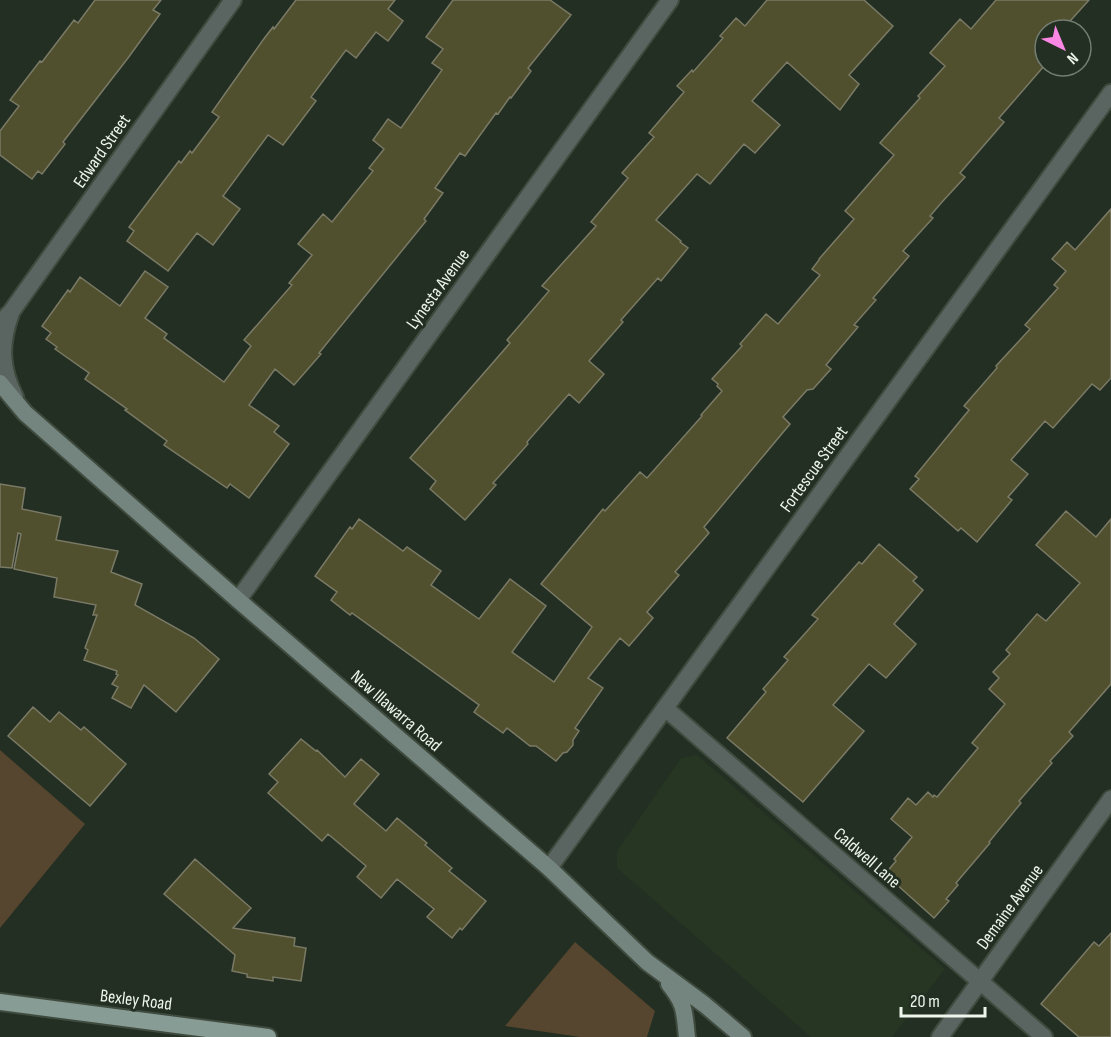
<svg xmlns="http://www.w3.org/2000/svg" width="1111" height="1037" viewBox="0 0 1111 1037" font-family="'Sofia Sans Condensed',sans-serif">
<rect width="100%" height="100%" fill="#232f22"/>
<path fill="#263623" d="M697,755l248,214 -53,68h-81l-194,-169v-17l64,-93z"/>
<path fill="#56452f" d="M0,750l85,74 -85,104z
M575,942l80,69 -8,26h-67l-75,-11z"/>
<path fill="#50502f" stroke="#7a7a66" stroke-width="1.5" d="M95,0h66l-8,10 7,4 -32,44 -65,84 2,2 -23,30 -4,-3 -6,8 -32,-24v-24l19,-25 -9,-6 30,-39 2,1 32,-42 4,3z
M296,0h99l-7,9 15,12 -15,20 -12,-9 -20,26 -10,-8 -35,47 5,4 -33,44 -15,-10 -45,61 17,13 -27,36 -16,-12 -29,38 -41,-30 7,-10 -5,-4 50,-66 2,2 9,-12 2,2 27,-36 -7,-5 51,-72 10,-13 1,2z
M453,0h97l21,15 -43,53 3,3 -20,27 -1,-1 -12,17 -2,-1 -31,43 -5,-3 -25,35 8,5 -19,26 2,2 -107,132 2,1 -27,31 -19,-16 -26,36 30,21 -5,6 15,12 -40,54 -19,-14 -3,4 -63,-43 3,-4 -42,-31 2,-1 -42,-30 4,-6 -34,-24 2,-2 -11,-8 5,-6 -9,-7 26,-36 2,2 10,-15 40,29 25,-35 23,16 -23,31 22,16 -3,4 60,44 27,-36 -7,-6 48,-55 -3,-2 23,-28 -14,-11 25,-30 9,8 41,-51 -4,-3 15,-19 -11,-9 15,-21 13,9 41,-58 -10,-7 11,-14 -17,-12z
M767,0h97l29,26 -44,49 10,9 -19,26 -53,-48 -35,39 28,24 -25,28 -11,-9 -34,40 -13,-10 -41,46 25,21 -1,1 8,6 -27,33 -3,-3 -37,42 2,2 -34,39 15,13 -25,29 -10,-9 -42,48 1,2 -35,39 3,2 -31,35 -35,-31 6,-8 -26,-23 100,-115 -3,-3 42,-49 -7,-5 54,-60 -5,-4 37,-44 -6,-5 32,-36 -5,-4 35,-41 -7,-6 15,-16 1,2 30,-34 -3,-2 16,-18 9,8z
M996,0h93l-27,30h-17v35l-46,53 5,4 -44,51 5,4 -23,25 -12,14 3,2 -30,33 6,5 -36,42 3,2 -22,25 4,2 -32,38 5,4 -18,20 -6,1 -24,27 7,7 -86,103 5,6 -34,39 4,3 -32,37 6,6 -24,28 -9,-8 -32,40 15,10 -28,40 4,3 -6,9v5l-6,7 -4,1 -7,8 -20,-15h-6l-23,-18 -4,5 -29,-21 5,-7 -127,-92 -2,2 -19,-15 6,-8 -22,-16 35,-49 2,2 7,-10 44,32 4,-4 34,24 -10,14 48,34 31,-40 36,27 -34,46 42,30 38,-55 -51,-43 62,-75 2,2 35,-39 7,6 55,-62 -1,-1 21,-24 -5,-5 1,-2 -6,-5 30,-33 -2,-2 26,-30 12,10 42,-49 -8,-6 7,-9v-1l35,-40 -9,-8 49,-56 -14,-12 40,-45 -2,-2 27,-30 -15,-13 30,-34 11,10z
M1111,209v169l-11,12 -8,-6 -39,44 -8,-7 -34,39 17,14 -20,23 4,3 -35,42 -16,-14 -3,3 -48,-42 9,-10 -4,-3 54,-66 -5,-4 33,-38 -1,-2 34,-37 -5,-4 33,-37 -4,-3 12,-14 -14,-12 15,-17 8,8z
M0,484l25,4 -3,21 39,8 -5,23 62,11 -7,21 31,12 -7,21 59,33 25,21 -43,53 -32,-27 -13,23 -19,-10 6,-11 -6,-3 6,-9 -2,-1 1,-3 -33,-11 4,-10 -3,-2 12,-33h-4l3,-10 -42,-8 3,-19 -43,-9 7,-35 -3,-1 -6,35 -12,-1z
M1066,511l30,26 15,-18v165l-42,48 4,4 -23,25 2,2 -33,38 2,2 -32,39 1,1 -34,40 2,2 -12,14 3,2 -15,17 -49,-44 11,-13 -2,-2 18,-22 -21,-18 17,-21 8,7 12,-13 5,5 1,-2 3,2 41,-49 -6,-5 33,-39 -16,-15 10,-11 -6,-6 17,-18 -4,-4 31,-36 9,7 34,-38 -44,-38z
M879,544l38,33 -4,4 10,9 -29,34 22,20 -30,34 -17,-14 -36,41 31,26 -61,71 -76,-64 39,-46 -3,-3 25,-29 -4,-3 34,-38 -6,-4 47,-53 3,2z
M33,707l17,15 9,-10 22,18 3,-3 42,37 -36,42 -82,-70z
M301,739l15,12 1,-1 28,27 16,-18 18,15 -25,30 32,27 11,-13 30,25 -2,2 27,23 -3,3 37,30 -24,29 -2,-2 -8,10 -25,-21 7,-8 -37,-30 -16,19 -24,-21 9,-11 -38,-32 -6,7 -54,-48 10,-11 -9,-8z
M195,859l56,49 -18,20 62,10 -1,8 12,2 -5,33 -28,-4v4l-26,-4v-3l-15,-3 3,-16 -71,-61z
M1111,933v104h-32l-38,-33 53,-62 5,4z"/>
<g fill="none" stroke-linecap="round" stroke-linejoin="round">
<g stroke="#3f4b3e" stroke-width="20">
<path id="service" d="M665,708l379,329"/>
</g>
<g stroke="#3f4b3e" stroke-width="20">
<path id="minor" d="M11,313c-11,30 -11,55 4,84
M0,323l11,-11 222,-312
M238,600l432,-600
M549,868l562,-775
M940,1037l171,-238"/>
</g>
<g stroke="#3f4b3e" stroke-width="20">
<path id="secondary" d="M0,383l25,30 213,187 311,268 98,94 58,43 38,32
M669,984c17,21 15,28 18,53"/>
</g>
<g stroke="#3f4b3e" stroke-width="20">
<path id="primary" d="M0,1002l268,35"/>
</g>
<use href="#service" stroke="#5a6461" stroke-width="16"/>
<use href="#minor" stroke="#5a6461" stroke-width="16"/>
<use href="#secondary" stroke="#74847f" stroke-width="16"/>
<use href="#primary" stroke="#889c96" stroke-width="16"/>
</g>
<g text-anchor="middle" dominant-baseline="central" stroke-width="6" stroke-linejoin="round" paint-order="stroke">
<g font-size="18" fill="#edf5ec" stroke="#232f22">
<text transform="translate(102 151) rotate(-55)">Edward Street</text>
<text transform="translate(438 289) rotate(-54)">Lynesta Avenue</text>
<text transform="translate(814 469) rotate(-54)">Fortescue Street</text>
<text transform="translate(396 711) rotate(41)">New Illawarra Road</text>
<text transform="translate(867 858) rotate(41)">Caldwell Lane</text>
<text transform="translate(1010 907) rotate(-54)">Demaine Avenue</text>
<text transform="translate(136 1000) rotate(7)">Bexley Road</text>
</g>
</g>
<g transform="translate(1063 48) rotate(137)"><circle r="28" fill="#232f22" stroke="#747e73" stroke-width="1.5"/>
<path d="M0-4.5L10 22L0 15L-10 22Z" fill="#fb87e5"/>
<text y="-9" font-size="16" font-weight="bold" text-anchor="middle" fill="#edf5ec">N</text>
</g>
<path d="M901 1007v9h84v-9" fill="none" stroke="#edf5ec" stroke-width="3"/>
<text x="910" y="1007" font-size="18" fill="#edf5ec" stroke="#232f22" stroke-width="4.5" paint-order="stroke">20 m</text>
</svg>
